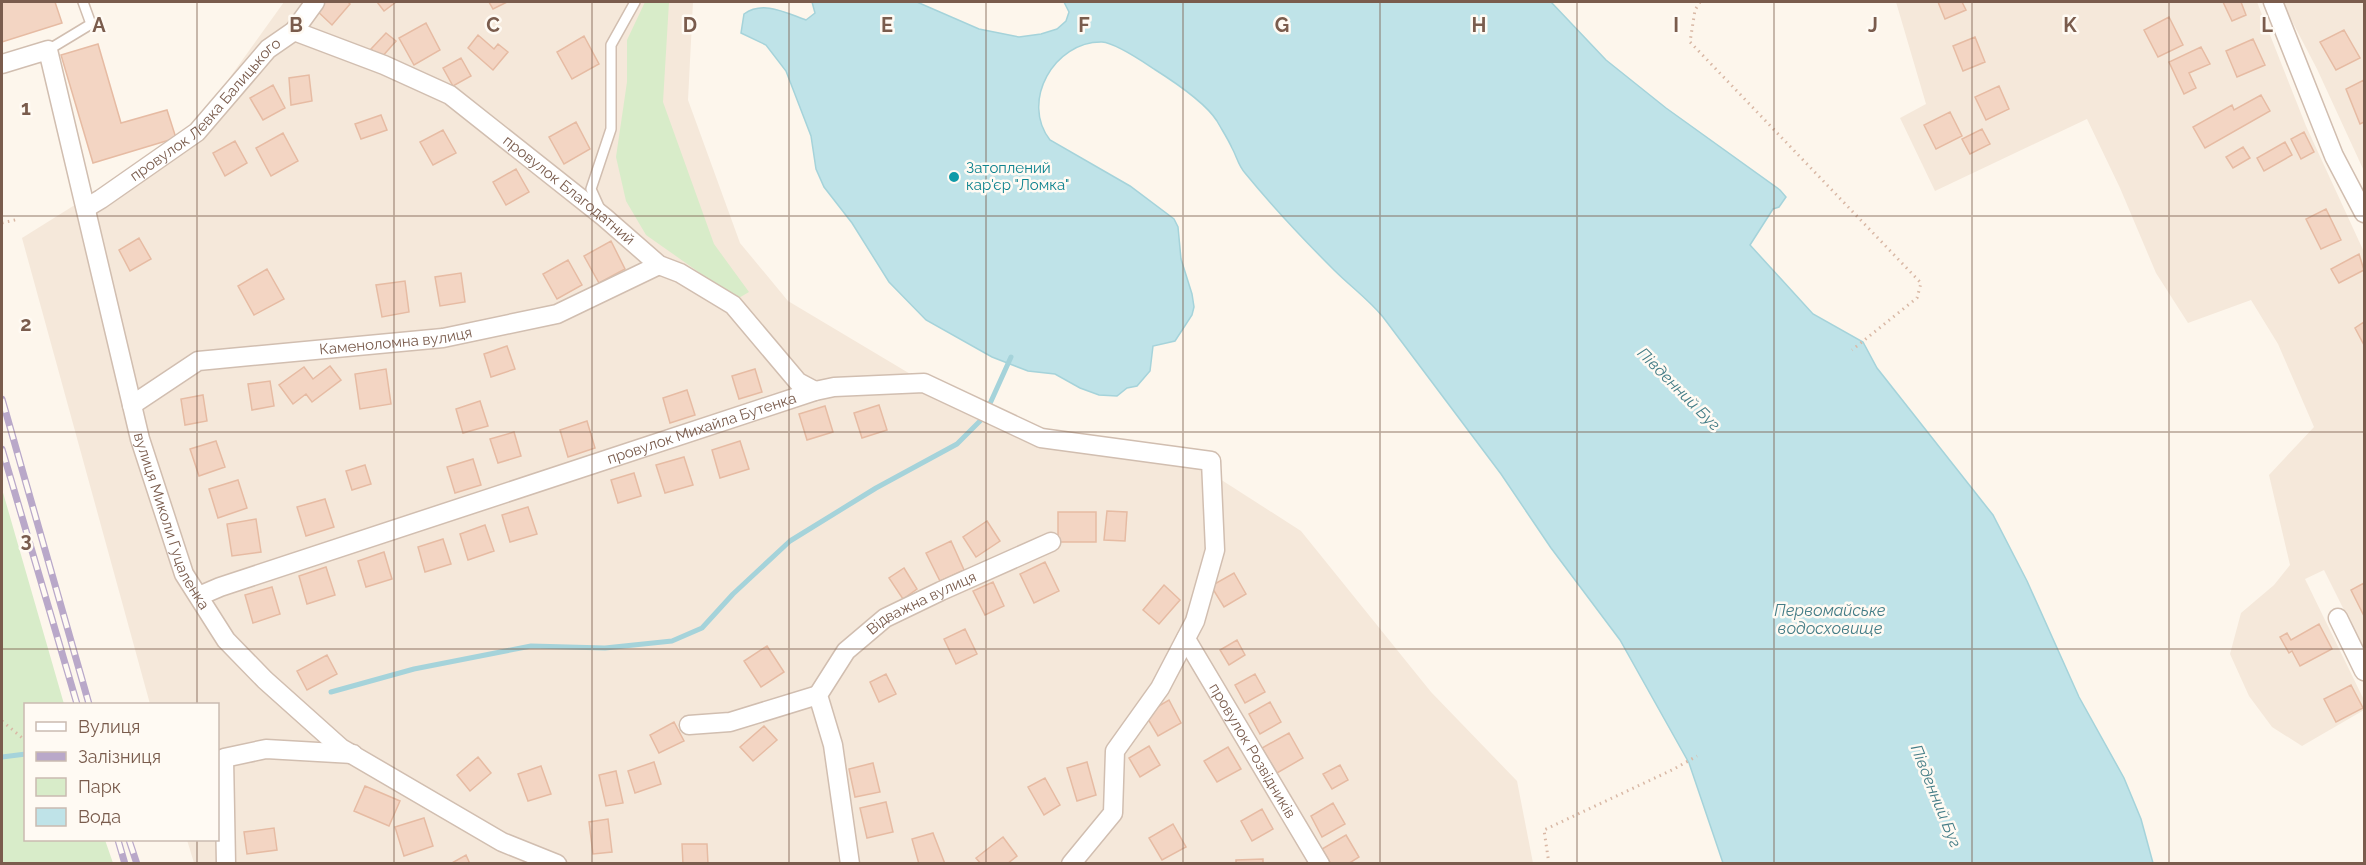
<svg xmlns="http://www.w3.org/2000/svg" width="2366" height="865" viewBox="0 0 2366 865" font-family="Raleway,sans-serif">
<rect width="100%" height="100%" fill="#fdf6ec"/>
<path fill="#f5e8da" d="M284,2h409l-5,98 52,143 48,58 181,108 112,28 100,17 120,77 130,161 86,89 16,82h-1339l-7,-23h31v-136h-68l-128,-466 168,-105z
M1896,2h361l49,124 58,126v398l-40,-80 -19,9 59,121v10l-62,36 -30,-19 -23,-31 -19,-42 11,-41 33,-28 16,-20 -21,-90 45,-48 -36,-83 -27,-44 -63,23 -32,-50 -36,-85 -33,-69 -152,72 -35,-73 26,-14z
M2282,2h82v169l-47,-102z"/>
<path fill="#d8ecc9" d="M645,2h24l-6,100 51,142 35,48 -12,7 -91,-64 -20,-34 -10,-44 11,-75v-42z
M2,489l62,215h-38v136h79l8,23h-111z"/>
<path fill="#bfe3e8" stroke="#a5d3da" stroke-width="1.5" d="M812,2h105l62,27 40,8 22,-3 16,-5 9,-8 3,-9 -5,-10h487l55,58 60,48 114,82 6,7 -7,10 -6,2 -23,36 63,69 50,28 14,26 116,147 34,66 52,116 45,81 17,41 12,44h-430l-34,-100 -69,-123 -69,-92 -50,-74 -118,-157c-15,-18 -33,-31 -49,-47 -31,-31 -62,-64 -89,-97 -7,-8 -8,-16 -13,-25 -4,-9 -10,-18 -15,-27 -12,-19 -44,-40 -63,-52 -12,-8 -38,-26 -52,-27 -48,-1 -82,60 -52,98l80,46 44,33 4,8 3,32 11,35 2,13 -2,8 -17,26 -22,5 -3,25 -13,15 -10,2 -10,8 -18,-1 -19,-7 -25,-14 -27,-3 -36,-14 -66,-37 -37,-38 -37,-59 -28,-36 -8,-18 -5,-33 -25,-65 -20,-26 -25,-12 3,-19c19,-14 42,-1 62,6l9,-7z"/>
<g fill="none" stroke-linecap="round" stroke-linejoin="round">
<path stroke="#a5d3da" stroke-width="5" d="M988,408l23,-51
M331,692l83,-23 117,-23 74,2 67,-7 30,-13 31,-34 57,-53 86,-53 81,-44 26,-26
M2,757l24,-3"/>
</g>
<path fill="#f3d5c3" stroke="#e6bba3" stroke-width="1.5" d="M2,2h53l7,21 -60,19z
M320,2h28l2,2 -18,21 -17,-16z
M377,2h19l-12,9z
M489,2h18l-14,7z
M1938,2h24l4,8 -21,9z
M2223,2h18l5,13 -14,6z
M2169,17l14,28 -25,12 -14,-27z
M426,23l14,27 -26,15 -15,-27z
M2344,30l16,28 -24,12 -16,-28z
M386,33l10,8 -15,17 -10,-9z
M478,35l16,14 4,-5 10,8 -15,18 -25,-22z
M584,36l15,28 -27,15 -15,-27z
M1975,37l10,25 -22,9 -10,-25z
M2253,39l12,26 -28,12 -11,-26z
M98,44l23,79 46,-13 9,28 -83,25 -32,-108z
M2201,47l9,17 -21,9 7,15 -12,6 -15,-32z
M461,58l10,18 -18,10 -10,-18z
M309,75l3,26 -21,4 -2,-27z
M2364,80v42l-4,2 -14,-35z
M273,85l12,23 -22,12 -13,-22z
M1999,86l10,23 -23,11 -11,-23z
M2261,95l9,16 -65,37 -12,-21 39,-22 2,5z
M1950,112l12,24 -26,13 -12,-24z
M381,115l6,15 -26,9 -6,-15z
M576,122l14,27 -26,15 -15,-27z
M1982,129l8,15 -20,10 -8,-15z
M443,130l13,23 -23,12 -13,-23z
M2304,132l10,20 -13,7 -10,-20z
M283,133l15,28 -27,15 -15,-28z
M235,141l12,22 -22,13 -12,-23z
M2285,142l7,13 -28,16 -7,-13z
M2243,147l7,11 -17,10 -7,-11z
M516,169l13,23 -23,13 -13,-23z
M2326,209l15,31 -20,9 -15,-30z
M139,238l12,21 -21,12 -11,-21z
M611,241l14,28 -26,14 -15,-27z
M2359,254l5,16 -25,13 -8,-14z
M568,260l14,25 -25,14 -14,-25z
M267,269l17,30 -30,16 -16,-29z
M461,273l4,29 -25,4 -5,-29z
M405,281l4,31 -27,5 -6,-32z
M2364,322v23l-9,-17z
M507,346l8,23 -24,8 -7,-23z
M330,366l11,14 -29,22 -6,-8 -13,10 -14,-19 25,-18 9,12z
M386,369l5,35 -31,5 -5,-35z
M755,369l7,23 -23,7 -7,-23z
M270,381l4,25 -22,4 -4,-26z
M687,390l8,25 -25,8 -7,-25z
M203,395l4,26 -22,4 -4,-26z
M480,401l8,25 -25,7 -7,-24z
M879,405l8,25 -25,8 -8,-25z
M825,406l8,26 -26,8 -8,-26z
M587,421l8,27 -27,9 -8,-27z
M514,432l7,24 -23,7 -8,-24z
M216,441l9,26 -26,9 -9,-27z
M740,441l9,28 -29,9 -8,-28z
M684,457l9,28 -28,8 -9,-28z
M473,459l8,26 -26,8 -8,-26z
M365,465l6,19 -19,6 -6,-19z
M634,473l7,23 -23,7 -7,-23z
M238,480l9,28 -29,10 -9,-29z
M325,499l9,28 -28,9 -9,-29z
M528,507l9,27 -27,8 -8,-27z
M1107,511l20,1 -2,29 -21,-1z
M1058,512h38v30h-38z
M256,519l5,33 -29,4 -5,-32z
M987,521l13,20 -24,16 -13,-20z
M485,525l9,26 -26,9 -8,-26z
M443,539l8,25 -26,8 -7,-25z
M951,541l13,29 -24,11 -14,-28z
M384,552l8,27 -26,8 -8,-26z
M1045,562l14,29 -25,12 -14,-29z
M326,567l9,28 -28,9 -8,-28z
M904,568l13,21 -14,10 -14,-21z
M1234,573l12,21 -22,13 -13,-21z
M993,582l11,24 -19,9 -12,-24z
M2364,583v33l-13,-26z
M1164,585l16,15 -21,24 -16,-14z
M272,587l8,27 -27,9 -8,-28z
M2319,624l13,25 -32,17 -8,-15 -3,2 -9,-16 7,-4 4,7z
M965,629l12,25 -21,10 -12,-25z
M1237,640l8,15 -16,10 -9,-15z
M767,646l17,26 -23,15 -17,-26z
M327,655l10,19 -30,16 -10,-19z
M886,674l10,20 -17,8 -9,-20z
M1255,674l10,18 -20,11 -10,-18z
M2351,685l12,23 -27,14 -12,-23z
M1169,700l12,23 -23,13 -13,-22z
M1270,702l11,20 -21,12 -11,-20z
M674,722l10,19 -25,12 -9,-18z
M764,726l13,14 -24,21 -13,-14z
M1289,733l14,25 -26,15 -15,-25z
M1149,746l11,19 -20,12 -11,-19z
M1228,747l13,22 -24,13 -13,-21z
M478,757l13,16 -21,18 -13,-16z
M654,762l7,22 -26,9 -7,-22z
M1087,762l9,33 -19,6 -10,-33z
M873,763l7,29 -25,5 -6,-28z
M1340,765l8,15 -16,9 -9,-15z
M541,766l10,28 -23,7 -10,-27z
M616,771l7,32 -17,3 -7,-31z
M1045,778l15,27 -16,10 -16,-28z
M365,786l35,15 -11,25 -35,-15z
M886,802l7,30 -26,6 -7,-30z
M1333,803l12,21 -23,13 -11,-21z
M1262,809l11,20 -21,12 -11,-20z
M424,818l9,28 -29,10 -9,-29z
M608,819l4,33 -19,2 -4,-32z
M1173,824l13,23 -24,13 -13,-22z
M274,828l3,22 -30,4 -3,-22z
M933,833l12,31h-26l-7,-25z
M1346,835l13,22 -11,7h-17l-9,-15z
M1003,837l14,19 -10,8h-26l-5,-6z
M682,844h25l1,20h-25z
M466,855l4,9h-20z
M1263,859v5h-27v-4z"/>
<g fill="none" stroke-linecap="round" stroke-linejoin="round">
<g stroke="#d1beb0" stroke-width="12">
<path id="service" d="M48,50l43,-26 -8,-22
M600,209l-9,-20 20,-60v-84l24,-43"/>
</g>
<g stroke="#d1beb0" stroke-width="21">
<g id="minor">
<path d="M2273,2l61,154 30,57"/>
<path id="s1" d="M294,31l90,34 66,30 154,122 55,48 21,8 53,32 65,77 17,9"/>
<path id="s2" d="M2,64l46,-14 92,389 44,135 42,66 39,40 76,68 161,94 55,22"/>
<path id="s3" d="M86,208l15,-9 96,-67 71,-83 26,-18 21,-29"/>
<path id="s4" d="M132,405l66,-44 245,-23 114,-24 102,-49"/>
<path id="s5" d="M199,596l21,-9 595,-196 19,-4 90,-4 117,55 170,23 4,89 -20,71 -35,67 -45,63 -2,62 -42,51"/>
<path d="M2338,618l26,53"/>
<path id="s6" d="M1186,639l134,225"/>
<path d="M689,725l41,-3 88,-27"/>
<path d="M226,864l-2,-106 42,-9 87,5"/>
<path id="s7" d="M850,864l-17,-119 -15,-50 28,-44 39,-33 56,-27 110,-49"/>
</g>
</g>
<path stroke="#d9b8a5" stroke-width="3" stroke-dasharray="1.5 4.5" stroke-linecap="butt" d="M1700,2l-5,8 -5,32 231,241 -4,15 -65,52
M2,223l17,-4
M2,721l24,20
M1549,864l-5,-34 130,-61 23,-13"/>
<use href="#service" stroke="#fff" stroke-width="9"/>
<use href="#minor" stroke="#fff" stroke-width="18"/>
<g stroke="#b9a8c9" stroke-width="7">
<path id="rail" d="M2,399l87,305
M2,449l75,255
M118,840l7,24
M129,840l8,24"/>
</g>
<use href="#rail" stroke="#fffaf3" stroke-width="4.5" stroke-dasharray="14" stroke-linecap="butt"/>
</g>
<path fill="none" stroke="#7a5c4d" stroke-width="1.5" stroke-opacity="0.55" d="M197,2v702M394,2v862M592,2v862M789,2v862M986,2v862M1183,2v862M1380,2v862M1577,2v862M1774,2v862M1972,2v862M2169,2v862M2,216h2362M2,432h2362M2,649h2362M197,840v24"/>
<circle fill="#0f9aa8" stroke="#fffaf3" stroke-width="2" cx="954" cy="177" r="6"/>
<g text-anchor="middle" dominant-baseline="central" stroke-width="5" stroke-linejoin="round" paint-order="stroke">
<g font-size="15" fill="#7a5c4d" stroke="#fffaf3">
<text stroke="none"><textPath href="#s3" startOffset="156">провулок Левка Балицького</textPath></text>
<text stroke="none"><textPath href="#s1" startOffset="321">провулок Благодатний</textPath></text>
<text stroke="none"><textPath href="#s4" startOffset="278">Каменоломна вулиця</textPath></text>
<text stroke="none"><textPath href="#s5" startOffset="530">провулок Михайла Бутенка</textPath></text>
<text stroke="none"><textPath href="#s2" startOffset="536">вулиця Миколи Гуцаленка</textPath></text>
<text stroke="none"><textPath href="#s7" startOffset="315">Відважна вулиця</textPath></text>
<text stroke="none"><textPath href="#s6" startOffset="130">провулок Розвідників</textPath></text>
</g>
<g font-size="15" fill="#0d838f" stroke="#fffaf3" text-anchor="start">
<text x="966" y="168">Затоплений<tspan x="966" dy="17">кар'єр "Ломка"</tspan></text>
</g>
<g font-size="16" font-style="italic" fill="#437c86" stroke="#fffaf3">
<text transform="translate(1679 389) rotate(45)">Південний Буг</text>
<text x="1830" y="610">Первомайське<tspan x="1830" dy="18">водосховище</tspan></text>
<text transform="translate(1936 796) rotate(68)">Південний Буг</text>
</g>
</g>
<g font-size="20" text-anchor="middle" font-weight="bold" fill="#7a5c4d" stroke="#fffaf3" stroke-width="5" stroke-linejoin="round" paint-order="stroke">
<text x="99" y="32">A</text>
<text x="296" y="32">B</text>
<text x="493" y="32">C</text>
<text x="690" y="32">D</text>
<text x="887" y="32">E</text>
<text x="1084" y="32">F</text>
<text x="1282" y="32">G</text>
<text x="1479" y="32">H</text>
<text x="1676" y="32">I</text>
<text x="1873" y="32">J</text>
<text x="2070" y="32">K</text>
<text x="2267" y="32">L</text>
<text x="26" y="115">1</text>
<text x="26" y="331">2</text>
<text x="26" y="547">3</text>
</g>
<rect width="2366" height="865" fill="none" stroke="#7a5c4d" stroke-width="6"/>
<rect x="24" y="703" width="195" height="138" fill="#fffaf3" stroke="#cabbb1" stroke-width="1.5"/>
<rect x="36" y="722" width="30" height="9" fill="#ffffff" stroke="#cabbb1" stroke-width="1.5"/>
<text x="78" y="733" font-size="18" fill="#7a5c4d">Вулиця</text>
<rect x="36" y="752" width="30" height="9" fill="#b9a8c9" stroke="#cabbb1" stroke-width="1.5"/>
<text x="78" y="763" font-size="18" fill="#7a5c4d">Залізниця</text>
<rect x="36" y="778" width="30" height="18" fill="#d8ecc9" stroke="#cabbb1" stroke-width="1.5"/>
<text x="78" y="793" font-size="18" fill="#7a5c4d">Парк</text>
<rect x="36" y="808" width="30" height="18" fill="#bfe3e8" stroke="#cabbb1" stroke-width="1.5"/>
<text x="78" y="823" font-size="18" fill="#7a5c4d">Вода</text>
</svg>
